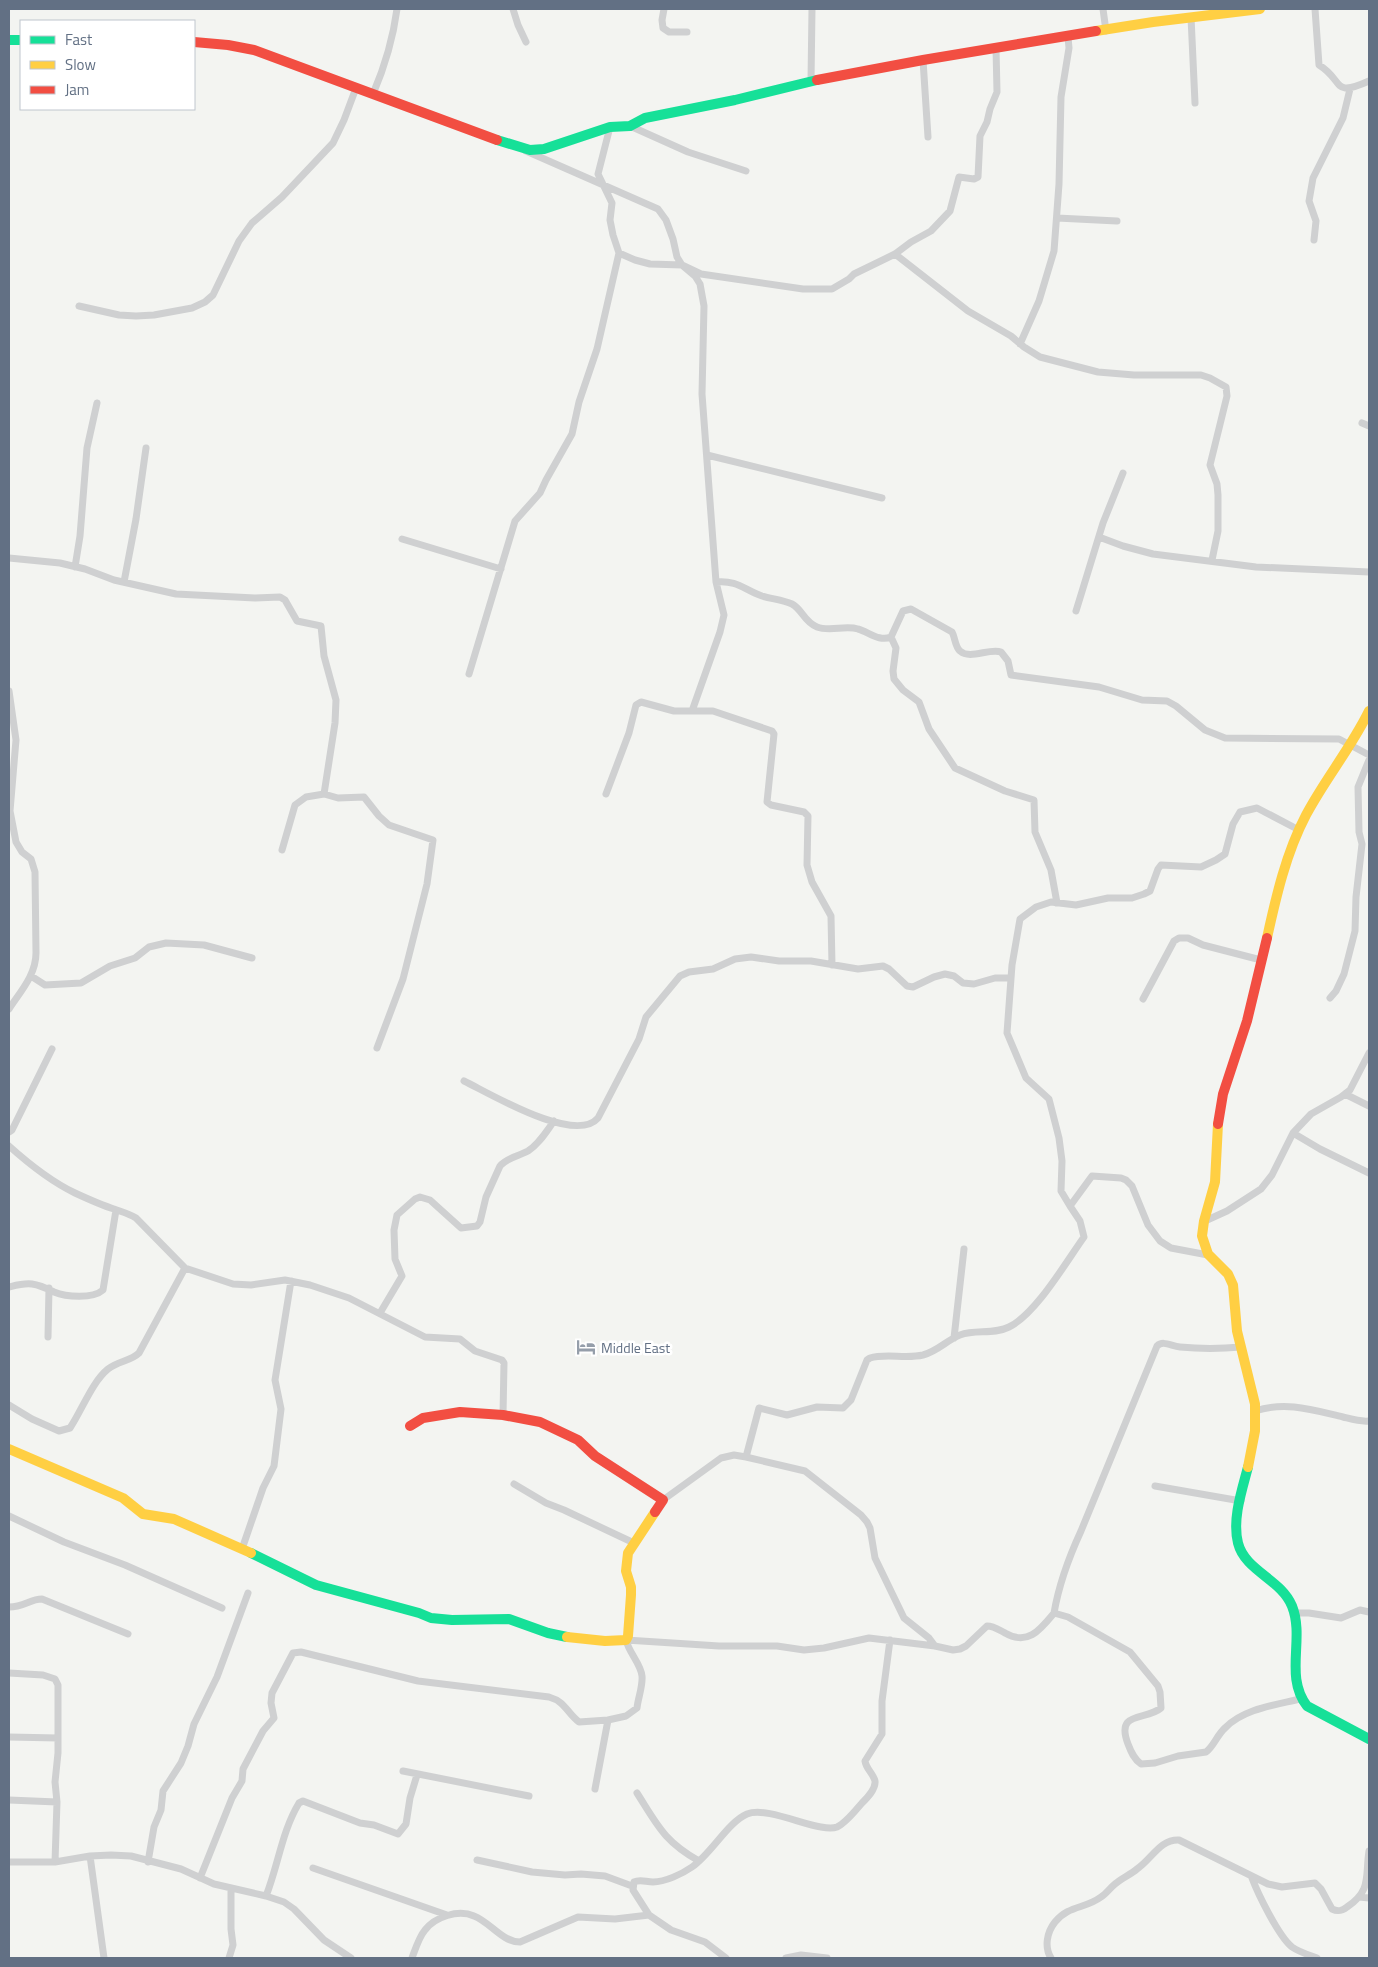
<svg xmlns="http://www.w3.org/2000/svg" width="1378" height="1967" viewBox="0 0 1378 1967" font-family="'Titillium Web',sans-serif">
<rect width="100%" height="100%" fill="#f3f4f1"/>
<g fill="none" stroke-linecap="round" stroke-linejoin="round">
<path stroke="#cfd0d1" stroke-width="7" d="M513,9l5,16 8,17
M664,9l-2,11 1,8 6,4h18
M1103,9l3,22
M1315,9l4,56c26,16 12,33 50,16
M1191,17l4,86
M923,60l5,77
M811,81l1,-72
M373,94c12,-28 20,-55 24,-85
M630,126l58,26 58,19
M526,151l132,58 8,11 7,19 4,18 5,8 13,11 5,8 4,22 -2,88 14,188 8,33 -4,17 -28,79
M1057,218l60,3
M1314,240l2,-19 -7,-20 4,-23 30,-60 7,-29
M619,253l16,7 15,4 32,1 19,9 102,15h29l17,-10 5,-5 41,-20 16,-12 20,-11 19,-20 9,-34 15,2 4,-2 2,-41 7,-14 3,-13 7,-17 -1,-44
M895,254l73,57 43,25 13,11 16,10 58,15 36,3h67l9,3 16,9 1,9 -17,69 7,19 1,11v36l-6,29
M79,306l40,9 17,1 18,-1 38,-7 13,-6 8,-7 26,-54 13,-18 30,-26 51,-54 11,-23 12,-32
M1020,344l19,-43 15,-50 5,-67 2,-87 8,-49 -1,-11
M1362,423l7,3
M707,455l175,43
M1099,537l24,9 30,8 103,13 113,5
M402,539l99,30
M9,558l51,5 25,6 29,11 62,14 79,4 25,-1 5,3 12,21 24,5 3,30 12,44 -1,23 -11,71 -18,3 -11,8 -13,45
M75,567l5,-31 7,-88 10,-45
M124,582l12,-63 10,-71
M716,582c22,-2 28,8 46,14 10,3 21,4 30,8 10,5 12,18 25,23 13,5 28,-2 41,2 11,3 21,13 33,8l12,-26 8,-2 41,23c3,5 3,15 8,19 10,9 29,-3 41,1l7,9 3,14 88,12 43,13 25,1 9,5 29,24 20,8 114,1 30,16
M1076,611l27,-88 20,-50
M891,637l5,11 -3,23 1,8 9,11 16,12 10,27 26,39 50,23 29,9 1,32 16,38 6,33
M469,674l46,-153 25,-28 6,-13 26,-46 7,-32 18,-53 22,-96 -6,-18 -3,-15 2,-17 -14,-29 12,-47
M9,691l7,49 -6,71 6,31 6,10 9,7 4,13 1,81c0,22 -16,39 -27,56
M324,794l14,4 26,-1 15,19 10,9 44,15 -6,44 -24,95 -26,69
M606,794l23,-61 7,-28 5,-3 33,9h39l59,20 2,3 -7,68 4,3 33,7 4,4 -1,49 5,17 19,34 1,49
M31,976l14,9 36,-2 29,-17 25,-8 14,-11 17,-4 38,2 48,13
M1330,998l6,-7 8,-17 11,-43 1,-34 6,-53 -3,-12 -1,-45 11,-27
M1143,999l31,-58 5,-3h9l15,7 58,15
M464,1081c25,12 111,64 134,37l41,-79 7,-22 34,-41 9,-4 24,-3 22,-10 16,-2 28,4h32l47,8 25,-3 6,3 18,17 6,1 21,-10 11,-3 9,2 9,7 11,1 21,-6h16
M1345,1094l24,12
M9,1132l3,-2 40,-81
M1293,1133l27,16 49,24
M9,1146c20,18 41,35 66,47 13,6 26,12 39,16 8,3 14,4 22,9l49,50 48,16 18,1 34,-5 25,5 39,13 76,39 35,2 15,12 27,9 2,3 -1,52
M1070,1206l-9,-15 1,-30 -3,-23 -10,-39 -23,-21 -19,-45 5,-68 8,-46 16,-12 15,-5 25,3 32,-7h24l12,-4 6,-3 8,-22 3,-4 40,2 15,-7 9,-6 8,-30 7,-12 17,-4 42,22
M1205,1221l22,-10 34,-22 11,-14 21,-42 18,-19 30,-17 9,-7 19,-37
M9,1287c8,-2 15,-4 23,-3 8,1 14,4 22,8 12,5 39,7 49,-2l13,-80
M380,1313l22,-37 -7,-17 -1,-29 3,-15 18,-16 5,-2 10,3 31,28 16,-2 3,-4 6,-25 14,-31c6,-8 19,-10 28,-15 11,-7 18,-19 26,-30
M48,1337l1,-49
M954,1338l10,-89
M1241,1347c-22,2 -40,2 -61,0 -9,-1 -17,-7 -23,-1l-76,185c-12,26 -22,53 -27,82l14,4 62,35 28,34 2,6 1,16c-15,13 -46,2 -33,36 3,8 6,15 13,20l14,-1 23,-7 28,-4c8,-6 11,-17 19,-24 18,-19 50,-23 75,-29
M9,1405l23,14 27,12 11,-3c12,-18 22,-46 38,-59 10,-8 23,-8 31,-16l46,-85
M1255,1411c31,-10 58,-1 88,6 8,2 17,5 26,4
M746,1457l59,14 56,44 6,7 3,6 5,30 29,60 25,20 6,8
M514,1484l32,19 18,7 70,33
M1155,1486l86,15
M663,1500l58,-42 13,-3 12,2 13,-49 28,7 30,-8 26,1 8,-8 16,-40 3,-2c15,-5 36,1 53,-3 15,-4 24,-15 37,-20 16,-6 33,0 49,-8 27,-13 57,-65 75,-90l-4,-16 -10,-15 22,-30 29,2 5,2 6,6 16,39 12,16 11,7 37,7
M9,1516l55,26 61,23 97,43
M242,1549l21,-61 11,-22 7,-57 -6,-29 16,-99
M9,1607c15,0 21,-8 33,-8l86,35
M1295,1613h14l32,5 19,-8 9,2
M9,1673l34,2 12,4 3,6v68l-3,29 2,20 -2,60
M9,1737l49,1
M403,1771l126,25
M595,1789l13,-69 18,-4 11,-8c1,-10 6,-22 5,-32 -1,-12 -13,-23 -16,-36l93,6h58l27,4 20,-2 45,-10 66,8 18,4 7,-1 6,-3 21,-20c7,0 12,4 18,7 23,13 35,-3 49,-20
M637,1793c21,33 27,48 62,68
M9,1800l48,2
M90,1856l14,102
M477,1860l55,12 33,3 16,-1 24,2 27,10
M9,1862h46l35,-6 21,-1 20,1 50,13 33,15 52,12 18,6 10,7 30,31 27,18
M148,1862l6,-35 7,-17 2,-19 18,-28 7,-17 6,-22 23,-47 31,-84
M313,1868l134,47
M200,1878l32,-80 10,-17 1,-12 20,-38 11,-13 -3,-15 1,-10 21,-40 8,-1 117,29 131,16c17,5 17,15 30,25l29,-2
M1252,1878c6,16 27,59 40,69 7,5 17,8 25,11
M266,1896c12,-30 16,-65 33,-93l4,-2 57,22 14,2 24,9 8,-10 4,-26 7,-23
M1359,1897l10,1
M649,1915l-16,-25 1,-8c6,-3 12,0 19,0 12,0 29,-8 39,-15 19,-13 36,-45 55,-53 18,-7 54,10 74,13 5,1 11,2 16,0 9,-4 18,-16 25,-24 5,-5 14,-14 13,-22 -2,-8 -9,-12 -10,-20l17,-27v-33l8,-61
M229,1958l4,-13 -2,-16v-40
M412,1958c3,-8 7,-21 13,-28 10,-13 33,-21 49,-14 16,6 28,26 46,26l58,-25 37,2 34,-4 22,15 34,12 21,16
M786,1958l15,-3 26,3
M1051,1958c-7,-11 -4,-26 4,-36 14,-17 30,-13 46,-25 5,-3 9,-9 14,-13 7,-6 15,-9 22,-15 15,-10 23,-30 42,-29l89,44 14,3 33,-4 6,6 11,20c6,3 10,2 15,-2 25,-17 18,-30 22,-56"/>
<path stroke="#16e098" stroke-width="10" d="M9,40h12
M497,140l33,10 14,-1 66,-22 20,-1 15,-8 90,-18 82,-20
M1248,1467c-6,23 -16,52 -10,76 7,28 43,36 54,63 13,33 -8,70 15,100l62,33
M251,1553l65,32 103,28 12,5 21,2 57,-1 39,14 19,4"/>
<path stroke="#ffcf43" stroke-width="10" d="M1096,31l57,-9 107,-13
M1267,938c9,-41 19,-85 39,-123 19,-36 45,-67 63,-104
M1218,1124l-3,58 -11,39 -2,15 6,18 20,20 5,11 4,46 18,73v27l-7,36
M9,1449l114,49 20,16 31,5 77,34
M567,1637l38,4 21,-1 2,-4 3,-41v-8l-5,-16 2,-18 27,-41"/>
<path stroke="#f24e42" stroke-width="10" d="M194,42l34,3 26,5 243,90
M817,80l106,-20 173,-29
M1218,1124l5,-30 24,-73 20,-83
M410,1426l13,-8 37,-6 43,3 37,7 38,18 17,16 68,44 -8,12"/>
</g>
<defs>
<g id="hotel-bare" transform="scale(1.5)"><path d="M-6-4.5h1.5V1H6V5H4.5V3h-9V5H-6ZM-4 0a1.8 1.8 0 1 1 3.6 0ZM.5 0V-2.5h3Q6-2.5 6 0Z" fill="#959eaa" stroke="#fff" stroke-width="2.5" paint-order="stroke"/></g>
</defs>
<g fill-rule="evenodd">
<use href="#hotel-bare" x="586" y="1347"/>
</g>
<g text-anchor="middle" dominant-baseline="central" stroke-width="5" stroke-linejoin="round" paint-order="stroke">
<g font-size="14" fill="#627084" stroke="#fff" text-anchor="start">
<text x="601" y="1347">Middle East</text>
</g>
</g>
<rect width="1378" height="1967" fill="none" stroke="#627084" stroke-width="20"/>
<rect x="20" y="20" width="175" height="90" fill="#ffffff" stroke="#c0c6ce"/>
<rect x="30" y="36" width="25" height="8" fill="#16e098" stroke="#c0c6ce"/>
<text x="65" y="45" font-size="15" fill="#627084">Fast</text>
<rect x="30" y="61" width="25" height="8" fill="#ffcf43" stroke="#c0c6ce"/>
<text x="65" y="70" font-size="15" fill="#627084">Slow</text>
<rect x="30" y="86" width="25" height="8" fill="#f24e42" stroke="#c0c6ce"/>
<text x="65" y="95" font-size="15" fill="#627084">Jam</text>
</svg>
